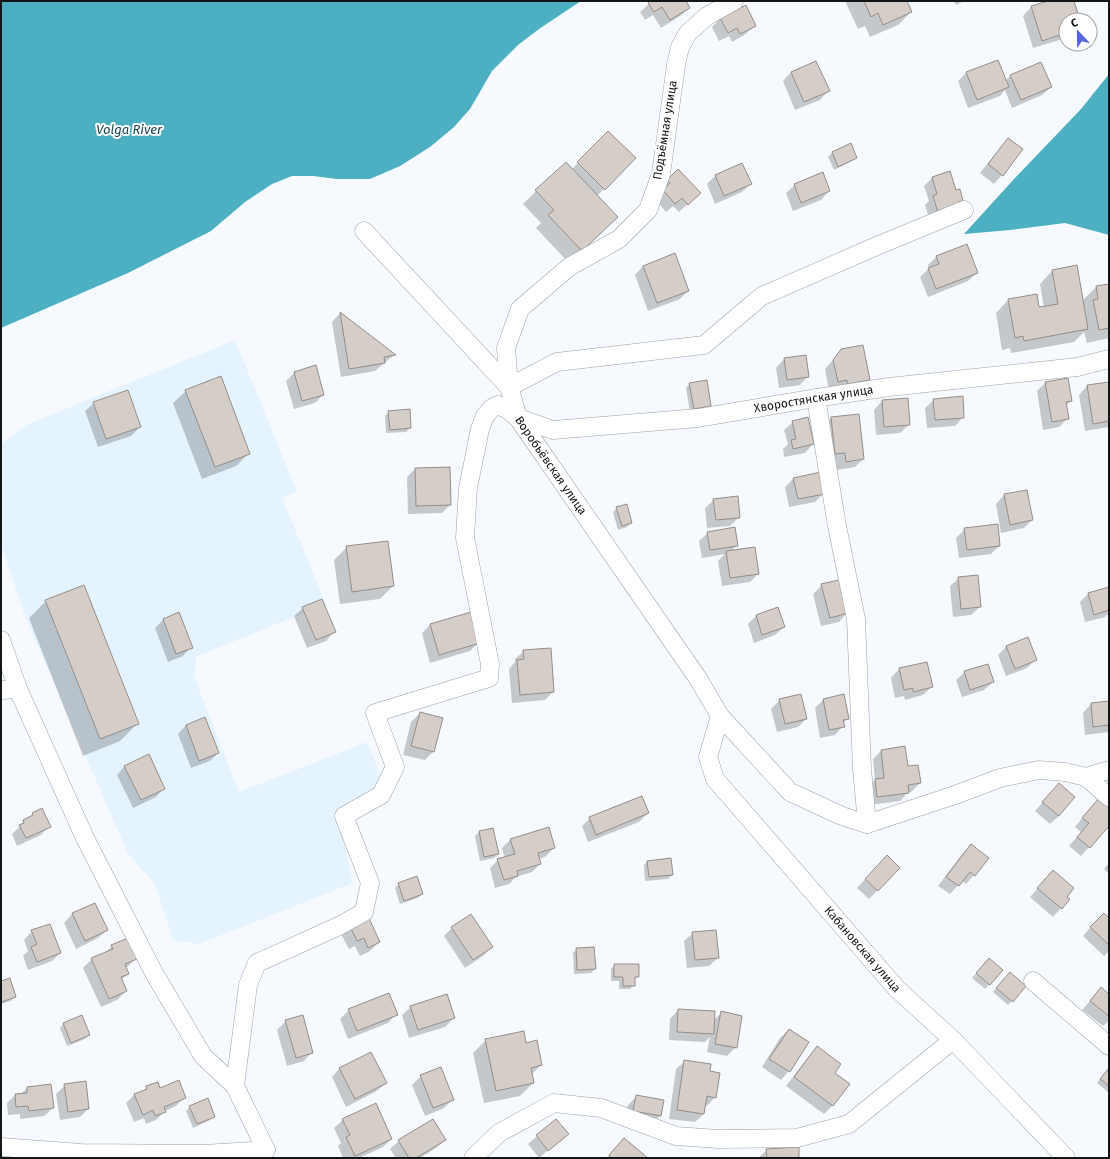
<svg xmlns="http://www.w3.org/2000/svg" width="1110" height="1159" viewBox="0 0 1110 1159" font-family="'Fira Sans',sans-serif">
<rect width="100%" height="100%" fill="#f6fafe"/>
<path fill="#e5f3fe" d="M235,340l62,152 -15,6 44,106 -129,52 -3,20 45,116 128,-50 17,42 -47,26 16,73 -154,61 -26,-4 -18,-56 -27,-30 -103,-238 -24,-72v-100l25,-19z"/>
<path fill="#4cb0c2" d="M1,1h580l-42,28 -21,16 -26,26 -22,38 -16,18 -24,20 -30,19 -30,13h-33l-24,-3h-21l-20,8 -27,18 -34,29 -83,42 -127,55z
M1109,74v161l-44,-12 -55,7 -46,4 51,-56 66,-69z"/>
<path fill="#0003" d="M652,1h32l5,7 -9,8 -19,12 -8,-13 -8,5 -5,-8z
M845,1h61l5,11 -13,13 -28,12 -5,-11 -7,3z
M954,1h10l-8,4z
M1051,1h22l6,19h-13v18l-33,10 -10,-32 8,-9z
M745,6l10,19 -9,9 -14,8 -3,-6 -10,5 -7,-14 8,-8z
M816,62l12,29 -8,9 -25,10 -12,-29 8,-9z
M966,73l39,8 5,-5 41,11 -9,8 -30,13 -7,-18 -5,6 -32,12 -10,-27z
M608,132l26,26 -37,38 20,21 -48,46 -33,-35 5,-5 -18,-19 13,-13 36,-22z
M1008,139l-6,36 -8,9 -14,-11 20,-25z
M850,145l6,13 -4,3 -18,9 -6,-13 4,-4z
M742,164l8,20 -8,8 -27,12 -8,-20 8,-8z
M678,171l13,30 -12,11 -6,-6 -7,6 -11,-13 4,-10z
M932,178l23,13 7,9 -4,5 -28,16 -5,-16 4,-4 -5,-15z
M795,185l34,6 -8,9 -28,11 -7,-18z
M966,245l11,28 -9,8 -40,16 -8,-20 9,-9 -1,-3 8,-8z
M674,255l14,36 -8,8 -32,12 -13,-36 8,-9z
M1052,271l30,30 14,-14 13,-2v53l-22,5 -3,-11 -10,10 -63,11 -1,-5 -8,2 -6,-37 12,-13 30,9 6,-1 -4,-24z
M340,313l54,42 -19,16 -34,6 -9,-55z
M842,350l27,30 -9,8 -31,2 -4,-21z
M784,359l24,17 -8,9 -21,3 -3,-20z
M294,373l29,22 -8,8 -21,6 -8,-28z
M1045,383l26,18 -5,5 2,12 -9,9 -16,3 -6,-39z
M1109,383v44l-24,4 -6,-36 8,-9z
M690,384l20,21 -4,4 -16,3 -4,-24z
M186,391l63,62 -13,13 -34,13 -29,-76z
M934,400l29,17 -8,9 -28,2 -2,-20z
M882,401l27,24 -9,8 -24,2 -2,-25z
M94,403l46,24 -9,9 -33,11 -13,-36z
M389,412l21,16 -4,4 -20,1 -1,-17z
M831,418l32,41 -8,8 -18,3 -1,-9 -9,1 -4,-35z
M793,422l20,22 -8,9 -21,4 -1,-8 5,-5 -4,-14z
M415,469l35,36 -8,8 -34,1 -1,-37z
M794,478l30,15 -9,9 -26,5 -4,-20z
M1027,491l5,29 -8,8 -23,5 -5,-29 8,-9z
M714,500l25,17 -9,9 -23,2 -2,-20z
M617,508l14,15 -4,4 -9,3 -5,-18z
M965,529l34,17 -8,8 -32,4 -3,-20z
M708,533l29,12 -7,7 28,22 -8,8 -28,4 -4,-25 7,-7 -23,4 -3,-17z
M347,547l46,39 -13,13 -40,5 -6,-44z
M959,578l21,29 -9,8 -18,2 -3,-31z
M822,585l25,28 -8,9 -18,4 -8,-32z
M1109,591v22l-4,4 -20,5 -5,-20 8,-8z
M46,601l91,123 -17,17 -37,15 -54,-138z
M303,608l31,24 -8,9 -19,7 -13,-32z
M470,613l8,30 -8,8 -40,12 -8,-30 8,-8z
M756,616l28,11 -9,8 -21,8 -6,-19z
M164,619l27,28 -8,9 -15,6 -13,-34z
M1028,638l8,21 -9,9 -21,8 -8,-21 8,-8z
M524,651l29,41 -8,8 -33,3 -3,-34 6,-7v-3z
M926,663l6,24 -9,8 -18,5 -1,-4 -9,2 -4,-20 8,-9z
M965,672l28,10 -9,8 -22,7 -6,-17z
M843,696l5,23 -5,4v3l-8,9 -15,3 -5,-30 8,-8z
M780,700l26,19 -8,8 -21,5 -6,-23z
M1109,702v30l-24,3 -2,-22 8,-9z
M420,713l13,39 -8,8 -22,-5 8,-33z
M205,718l13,35 -8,8 -19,7 -13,-34 8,-9z
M881,751l26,16 13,16 -9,9h-3l-8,9 -31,4 -2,-17 8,-8 -2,-21z
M125,766l39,22 -8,9 -23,11 -16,-33z
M1,776l1,18 -1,2z
M1059,784v32l-9,8 -15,-13z
M1091,807h18v18l-28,31 -12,-10 12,-14 -6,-5z
M648,813l-9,9 -51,20 -6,-16 8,-8z
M33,814l16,12 -8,9 -24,11 -5,-12z
M492,829l6,25 -4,4 -14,3 -5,-25 4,-4z
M511,839l43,9 -9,9 -6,2 1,5 -8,8 -16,5 -7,7 -14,4 -5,-20 8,-8 7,-2 -3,-10z
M971,845l3,30 -8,9 -4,-3 -12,13 -12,-8 24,-32z
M648,861l24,14 -4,4 -23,2 -1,-16z
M1109,863v11l-5,-5z
M878,865v25l-9,9 -12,-11z
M1053,871l8,37 -8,9 -23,-20z
M399,884l23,10 -4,4 -18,6 -5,-16z
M94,904l13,26 -9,8 -22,11 -12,-26 8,-9z
M1109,919v32l-5,5 -21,-20 12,-14z
M350,925l29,17 -9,9 -10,5 -5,-10 -6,3 -8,-15z
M452,928l40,19 -9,9 -18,12 -21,-32z
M32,931l28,22 -8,8 -24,9 -5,-14 5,-5 -4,-11z
M693,933l25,25 -9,8 -22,2 -3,-27z
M112,946l24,13 -10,9 2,6 -7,6 5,11 -9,9 -16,7 -18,-39 9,-9 12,-5z
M577,949l18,20 -4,4 -17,1 -1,-21z
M985,963l17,7 -17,19 -13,-11z
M615,965l23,11 -4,4v5l-4,4h-11v-8h-8v-12z
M1006,977l6,24 -4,4 -15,-13z
M1,982l14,15 -4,4 -10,3z
M1101,989l8,6v26l-6,5 -21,-16z
M411,1007l43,11 -9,9 -36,11 -7,-23z
M349,1010l47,4 -8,9 -40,16 -8,-20z
M678,1010l36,10 7,-7 15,34 -9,9 -20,-4 3,-15 -5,5 -36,-2 1,-21z
M286,1021l26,31 -8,9 -17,5 -10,-36z
M63,1024l26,11 -4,4 -18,7 -7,-18z
M789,1030v41l-8,9 -19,-13 18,-29z
M486,1040l40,4 15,21 -10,10 2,8 -13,13 -36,7 -11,-50z
M817,1048l17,25 -1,32 -9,9 -38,-28 23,-30z
M685,1061l24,11 6,25 -8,9 -2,-1 -1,9 -9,8 -26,-3 7,-50z
M340,1068l46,15 -9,8 -31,16 -14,-30z
M1109,1068v25l-12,-10z
M421,1076l32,23 -9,9 -19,8 -13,-31z
M65,1085l23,24 -8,8 -20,3 -4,-26z
M147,1087l13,2 24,9 -8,8 -11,5 -9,9 -10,4 -2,-6 -10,4 -8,-19 9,-9 7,-2z
M27,1088l26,20 -9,8 -24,3v-5l-12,1 -1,-12 8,-8 6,-1z
M637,1096l26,5 -3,15 -9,8 -26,-5 3,-14z
M190,1107l24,9 -4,4 -17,8 -7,-17z
M343,1120l48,19 -8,8 -24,11h-16l-5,-12 3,-3 -7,-15z
M556,1120l11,14 -28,24 -11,-14z
M624,1139l22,19h-40z
M445,1140l-9,8 -16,10h-24l-6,-9 9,-8z
M767,1150l31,8h-40z"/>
<path fill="#d5cdc8" stroke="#948d88" d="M650,1h36l4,7 -20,12 -8,-13 -8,5 -6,-9z
M864,1h43l5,11 -29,13 -5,-12 -7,4z
M1048,1h26l6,19h-14v13l-24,8 -11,-35z
M746,5l10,21 -16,8 -3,-6 -9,5 -8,-15z
M998,60l11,27 -32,13 -11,-28z
M816,61l14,30 -26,11 -13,-30z
M1041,62l11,25 -31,13 -11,-25z
M608,131l28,27 -31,32 -28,-28z
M1008,138l15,11 -20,27 -15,-12z
M851,143l6,15 -19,9 -6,-15z
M566,162l52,55 -36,34 -34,-36 6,-5 -19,-20z
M742,163l10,21 -28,12 -9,-21z
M678,169l23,24 -13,12 -6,-7 -7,6 -12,-14 7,-7 -3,-3z
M950,171l6,19 4,-1 3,12 -5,1 1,5 -21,6 -5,-17 4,-2 -5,-17z
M823,172l7,19 -29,12 -7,-19z
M967,244l11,29 -42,16 -8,-21 11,-4 -3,-8z
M675,253l14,38 -32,12 -14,-37z
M1077,265l11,64 -64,12 -1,-5 -8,2 -7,-39 29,-5 2,13 19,-3 -6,-34z
M1109,284v44l-10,2 -6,-30 5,-1 -2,-13z
M340,312l56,43 -12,2 1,6 -36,6z
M863,345l7,35 -23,4v-4l-9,2 -5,-22 8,-11z
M806,355l3,22 -22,3 -3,-22z
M316,365l8,30 -22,6 -8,-29z
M221,376l29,78 -35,13 -30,-77z
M1068,378l4,23 -6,1 3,17 -17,3 -7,-40z
M707,380l4,26 -17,3 -5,-26z
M1109,382v39l-16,3 -6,-39z
M128,390l13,37 -35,12 -13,-37z
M963,396l1,22 -29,2 -2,-21z
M908,398l2,27 -26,2 -2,-27z
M410,409l1,19 -21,2 -2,-19z
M859,414l5,45 -18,3 -1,-9 -10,1 -4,-37z
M808,417l6,27 -21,5 -2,-9 5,-1 -4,-18z
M450,467l1,38 -35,1 -1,-38z
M821,472l4,22 -27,5 -5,-21z
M1027,490l6,30 -23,5 -6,-31z
M738,496l2,22 -24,2 -3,-21z
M627,504l5,19 -10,3 -6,-19z
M998,524l2,22 -33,4 -3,-22z
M735,527l3,19 -28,4 -3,-18z
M388,541l6,45 -42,6 -6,-46z
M755,547l4,27 -29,4 -4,-27z
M978,575l3,32 -20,2 -3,-32z
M843,579l5,34 -18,5 -9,-34z
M84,585l55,139 -39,15 -55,-139z
M1109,587v23l-15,5 -6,-22z
M322,599l14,33 -20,8 -14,-33z
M778,607l7,20 -23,8 -6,-20z
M179,612l14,36 -17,6 -13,-35z
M471,612l9,31 -41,12 -9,-31z
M1028,637l9,23 -22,9 -9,-23z
M551,648l3,44 -34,3 -3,-35 7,-1 -1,-9z
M927,662l6,25 -20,5v-4l-9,2 -5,-22z
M988,664l6,18 -24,8 -6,-19z
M801,694l6,25 -22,5 -6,-25z
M844,694l5,25 -6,1 2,7 -16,3 -6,-31z
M1109,701v24l-16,2 -2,-24z
M420,712l23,6 -9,34 -23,-6z
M205,717l14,36 -20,8 -13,-36z
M905,746l3,20 10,-1 3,18 -13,2 1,8 -32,4 -2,-18 9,-1 -3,-28z
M149,754l16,35 -24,11 -17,-34z
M1059,783l16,14 -16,19 -17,-14z
M642,796l7,17 -53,22 -7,-18z
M1099,798l10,8v20l-19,22 -13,-11 12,-14 -7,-5z
M42,808l9,19 -25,11 -7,-13 5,-2 -1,-3 10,-5 -1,-2z
M549,827l6,21 -17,5 3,11 -24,7 1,5 -14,4 -7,-21 18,-5 -5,-15z
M493,828l6,26 -15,3 -5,-26z
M971,844l18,14 -14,18 -5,-4 -11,14 -13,-9z
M887,855l13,13 -22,23 -13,-12z
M671,858l2,17 -24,2 -2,-16z
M1053,870l21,18 -7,9 3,2 -8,10 -25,-21z
M417,876l6,18 -19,7 -6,-18z
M95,903l13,27 -23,11 -13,-28z
M1104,913l5,5v27l-19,-18z
M471,914l22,33 -20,13 -22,-33z
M368,916l12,26 -12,6 -4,-10 -7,3 -8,-17z
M50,924l11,29 -24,9 -6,-15 6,-3 -6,-14z
M716,930l3,28 -24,2 -3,-28z
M128,938l9,21 -12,5 4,10 -8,3 6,14 -18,8 -18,-41 22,-9 -2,-4z
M594,947l2,22 -19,1 -1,-22z
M989,958l14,12 -13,15 -14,-12z
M614,964h25v13h-4v9h-12v-9h-9z
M1010,972l16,14 -13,16 -17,-14z
M10,978l6,19 -15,5v-21z
M1101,987l8,7v22l-19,-15z
M389,993l9,22 -41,16 -9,-22z
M447,994l8,24 -37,12 -8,-24z
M678,1009l37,2 -1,23 -37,-2z
M721,1011l21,5 -5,32 -22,-4z
M82,1015l8,20 -19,8 -8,-20z
M303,1015l10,38 -17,5 -11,-38z
M789,1029l20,13 -19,30 -21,-13z
M524,1031l2,12 11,-3 5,25 -11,3 3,15 -38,8 -11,-52z
M817,1046l24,18 -6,9 15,11 -17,22 -39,-29z
M371,1052l16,31 -32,16 -16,-31z
M684,1060l27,4 -1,7 10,2 -4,25 -9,-2 -3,18 -27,-4z
M441,1067l13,33 -21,8 -13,-33z
M1109,1068v18l-9,-7z
M179,1080l7,18 -22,9 2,5 -11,4 -2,-6 -10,5 -9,-21 13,-5 -1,-3 12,-4 2,6z
M86,1081l3,28 -21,3 -4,-28z
M51,1084l3,24 -25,3 -1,-5 -12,1 -1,-13 12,-1v-6z
M636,1095l28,5 -3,16 -28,-5z
M208,1098l7,19 -18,7 -8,-18z
M376,1103l16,36 -37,17 -9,-19 4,-2 -8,-16z
M433,1119l13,21 -30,18h-7l-11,-18z
M556,1119l13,15 -21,17 -12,-16z
M624,1138l24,20h-36l-3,-3z
M799,1147v11h-32l-1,-9z"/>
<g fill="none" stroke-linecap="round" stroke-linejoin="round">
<g stroke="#9aa1a7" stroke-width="19">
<g id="street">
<path d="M734,1l-27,15 -19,17 -8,14 -4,18 -15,109 -13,36 -29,29 -50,28 -49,42 -14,39 3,39 48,-25 147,-17 58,-49 117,-51 85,-35"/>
<path id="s1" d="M364,231l145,156 9,31 181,262 21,36 70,76 52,24 25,8 88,-29 45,-17 39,-8 26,2 21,5 23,-7"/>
<path d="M816,398l21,128 19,93 6,150 5,55"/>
<path d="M1,640l17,49 67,149 69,135 49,83 32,30 31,64"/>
<path d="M1,690l17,-1"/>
<path id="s2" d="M720,716l-12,41 7,22 182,210 56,51 113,118"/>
<path d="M1086,777l23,20"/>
<path d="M1033,981l76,65"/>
<path id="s3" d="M235,1086l13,-101 9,-22 82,-37 25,-14 6,-29 -26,-67 37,-21 14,-28 -20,-54 114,-35 1,-14 -25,-126 3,-50 12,-59 5,-13 7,-8 6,-3 10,5 10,8 35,12 145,-12 118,-20 73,-11 188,-20 32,-8"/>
<path d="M1,1147l80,6 123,1 62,-4"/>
<path d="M473,1158l26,-25 55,-30 47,5 75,28 42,3 79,-1 52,-14 104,-84"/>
</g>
</g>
<use href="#street" stroke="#fff" stroke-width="18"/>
</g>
<g text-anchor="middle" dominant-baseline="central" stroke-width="4" stroke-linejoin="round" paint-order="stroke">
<g font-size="12" fill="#131617" stroke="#fff">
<text transform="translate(665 130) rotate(-81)">Подъёмная улица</text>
<text stroke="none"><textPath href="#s3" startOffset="1204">Хворостянская улица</textPath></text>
<text stroke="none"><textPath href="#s1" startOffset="303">Воробьёвская улица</textPath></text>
<text stroke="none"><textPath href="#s2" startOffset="291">Кабановская улица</textPath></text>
</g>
<g font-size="13" font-style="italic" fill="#18454d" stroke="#fff">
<text x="129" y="129">Volga River</text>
</g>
</g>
<rect width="1110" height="1159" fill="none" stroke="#131617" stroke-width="4"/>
<g transform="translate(1078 32) rotate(338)"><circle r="19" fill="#ffffff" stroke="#a1a2a2"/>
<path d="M0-3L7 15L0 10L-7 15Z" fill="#5862d9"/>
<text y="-6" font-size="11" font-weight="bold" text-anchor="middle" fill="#131617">С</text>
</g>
</svg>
